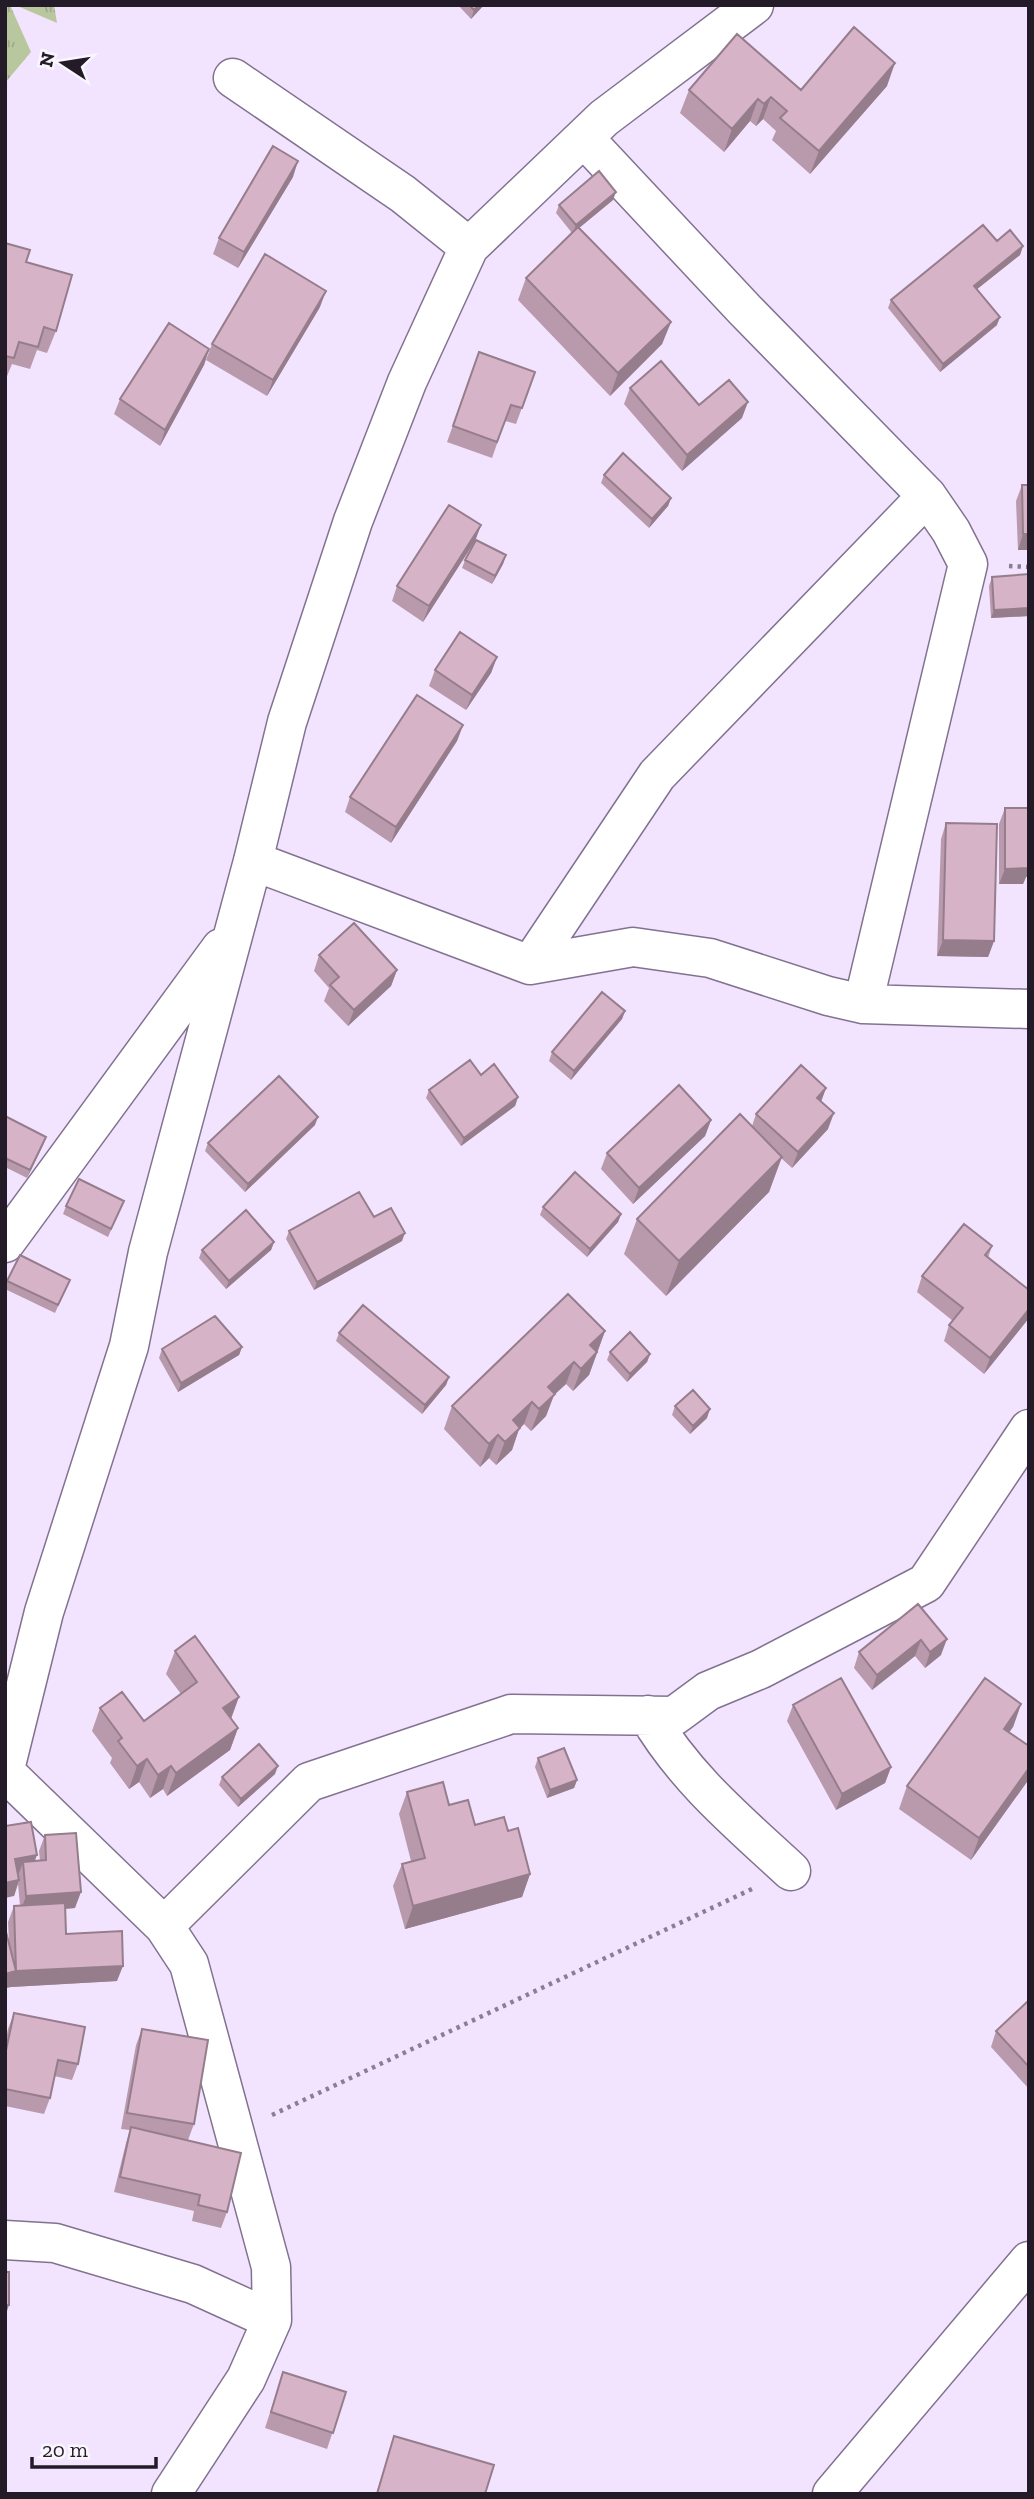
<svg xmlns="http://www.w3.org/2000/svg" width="1034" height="2499" viewBox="0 0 1034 2499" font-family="'Zilla Slab',serif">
<defs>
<pattern id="grass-tufts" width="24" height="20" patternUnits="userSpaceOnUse" patternTransform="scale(1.75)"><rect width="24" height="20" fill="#b9c79f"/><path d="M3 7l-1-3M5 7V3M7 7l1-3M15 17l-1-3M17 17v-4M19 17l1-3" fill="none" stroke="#9faa89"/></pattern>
</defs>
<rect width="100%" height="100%" fill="#f2e4ff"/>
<path fill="url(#grass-tufts)" d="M5,5h5l21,47 -26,31z
M15,5h39l3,18z"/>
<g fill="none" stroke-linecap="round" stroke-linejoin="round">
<g stroke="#827290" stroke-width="41">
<path id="street" d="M233,78l170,116 66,53
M584,138l161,172 182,186 24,35 17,33 -105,440
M253,861l277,104 127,-190 270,-279
M530,965l103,-18 77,11 118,38 35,8 166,5
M5,1243l216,-295
M648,1715c37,63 90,107 143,156
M5,1769l39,-157 85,-266 19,-94 105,-391 34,-139 66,-201 54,-139 62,-135 135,-129 150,-113
M5,1772l159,154 25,38 82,303 1,53 -26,59 -75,115
M164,1926l145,-144 202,-68 163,2 34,-25 53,-22 165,-86 103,-154
M5,2240l50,3 138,41 79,36
M832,2494l197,-233"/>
</g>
<path stroke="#897e92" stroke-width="4.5" stroke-dasharray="3.5 5" stroke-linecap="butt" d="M1009,566l20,1
M272,2115l480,-226"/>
<use href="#street" stroke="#fff" stroke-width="38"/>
</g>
<path fill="#b99aac" d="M458,5h26l-13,14z
M887,86l-77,88 -38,-34 4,-9 -13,-12 -7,7 -6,-5 -26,31 -44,-39 9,-23h112z
M293,177l-55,91 -25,-14 6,-16z
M613,200l-34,28 92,94 -9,22 -52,52 -92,-96 8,-22 46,-45 -16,-20 3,-8z
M997,241l26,5 -3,9 -43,34 20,36 -57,47 -52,-64 3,-8z
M5,243l21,19 30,69 -9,22 -10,-3 -7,19 -18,-5 -7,17z
M320,307l-53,89 -61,-36 6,-16z
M209,349l-5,16 -44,81 -46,-32 6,-15z
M479,352l56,20 -19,52 -11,-3 -13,37 -45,-16z
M630,388l69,17 43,13 -60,53 -58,-67z
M604,475l67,23 -3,8 -19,22 -48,-45z
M1022,485l7,65h-11l-2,-49z
M481,525l-6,16 -52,81 -31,-21 5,-15z
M506,555l-3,9 -11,20 -30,-16 3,-8z
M1029,574v42l-38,2 -2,-32 3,-9z
M497,657l-6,16 -25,37 -37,-24 6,-16z
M463,725l-6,16 -66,102 -46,-31 5,-15z
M1005,808h24v69h-3l-3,7h-24v-60z
M946,823l48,118 -6,16 -51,-1 4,-117z
M319,955l78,15 -6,16 -43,40 -24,-25 5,-13 -15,-17z
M625,1011l-3,8 -51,61 -22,-19 3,-9z
M481,1075l37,22 -3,9 -54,40 -35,-48 3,-8z
M826,1088l-5,14 7,27 -36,39 -11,-10 -12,34 -103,104 -42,-42 13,-35 115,-93 4,-12z
M5,1116l38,29 -16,33 -22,-11z
M711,1120l-6,16 -72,68 -32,-35 6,-16z
M315,1125l-70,67 -40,-41 3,-8z
M124,1201l-16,36 -45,-23 3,-8z
M543,1207l78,7 -3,8 -31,35 -47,-42z
M374,1217l28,24 -88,49 -28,-51 3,-8z
M274,1242l-3,8 -45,39 -27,-31 3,-8z
M992,1246l-4,12 41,32v28l-45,56 -40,-33 5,-16 4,-4 -36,-29 5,-16z
M70,1280l-15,33 -50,-24 2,-8z
M605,1331l-16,44 -16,16 -7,-7 -12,11 -8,21 -15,15 -7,-7 -5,5 -7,21 -16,15 -7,-7 -9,9 -36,-38 8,-23z
M339,1333l110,44 -3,8 -24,29 -86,-73z
M242,1347l-3,8 -61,37 -19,-34 3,-9z
M610,1352l40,2 -3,8 -20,20 -20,-22z
M675,1406l32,12 -17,16 -18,-19z
M918,1604l23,51 -16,13 -10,-12 -43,34 -18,-22 5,-16z
M175,1651l63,77 -8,22 -63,46 -4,-7 -13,9 -11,-16 -10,7 -19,-26 2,-5 -20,-27 8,-23 44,13 37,-27 -15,-20z
M1021,1704l-8,23 -4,5 20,14v33l-58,81 -72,-51 8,-23z
M793,1705l98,62 -6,16 -49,27 -49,-89z
M538,1758l39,22 -3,8 -27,10 -12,-31z
M275,1774l-37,33 -19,-22 3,-8z
M407,1792l42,13 26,20 33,6 22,43 -8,23 -117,32 -12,-43 9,-22 9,-3 -12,-47z
M5,1826l29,35h6l-1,-10 6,-16 30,73 -10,1 1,25 51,47 -106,6 -6,1 4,-46 -1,-20 6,-16h6l-2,-22 -4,12z
M1029,2003v86l-38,-42 5,-16z
M14,2013l64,51 -6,16 -18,-4 -4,22 -6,16 -39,-8v-63l3,-14z
M142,2029l52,95 -6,16 39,72 -6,16 -29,-7 2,-10 -80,-19 12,-49 4,-13 -9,-1 15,-84z
M283,2372l63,20 -19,57 -62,-21z
M394,2436l91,58h-109z"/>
<path fill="#967d8c" d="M479,5h5l-13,14 3,-9z
M895,63l-8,23 -77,88 9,-23z
M771,97l-8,22 -7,7 8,-22z
M758,99l-8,22 -26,31 8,-23z
M298,161l-5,16 -55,91 6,-16z
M616,192l-3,8 -40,33 3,-8z
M1023,246l-3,9 -49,39 3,-8z
M326,291l-6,16 -53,89 6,-16z
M1000,317l-3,8 -57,47 3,-8z
M671,322l-9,22 -52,52 8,-23z
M209,349l-5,16 -44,81 5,-16z
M748,402l-6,16 -60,53 5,-16z
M671,498l-3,8 -19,22 3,-9z
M481,525l-6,16 -52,81 6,-16z
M1023,534h6v16h-11z
M506,555l-3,9 -11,20 3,-8z
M1029,608v8l-38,2 3,-8z
M497,657l-6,16 -25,37 6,-15z
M463,725l-6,16 -66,102 5,-16z
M1029,862v15h-3l-3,7h-24l6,-15z
M943,940l51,1 -6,16 -51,-1z
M397,970l-6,16 -43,40 6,-16z
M625,1011l-3,8 -51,61 3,-9z
M826,1088l-6,16 -3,-6z
M518,1097l-3,9 -54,40 3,-8z
M834,1113l-6,16 -36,39 6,-16z
M318,1117l-3,8 -70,67 3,-8z
M711,1120l-6,16 -72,68 6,-16z
M46,1137l-3,8 -16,33 3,-8z
M782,1157l-13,35 -103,104 13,-35z
M621,1214l-3,8 -31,35 3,-8z
M405,1233l-3,8 -88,49 3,-8z
M274,1242l-3,8 -45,39 3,-8z
M1029,1309v9l-45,56 6,-16z
M605,1331l-16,44 -16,16 17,-46z
M242,1347l-3,8 -61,37 3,-9z
M650,1354l-3,8 -20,20 3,-8z
M574,1362l-8,22 -12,11 -8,21 -15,15 17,-44z
M449,1377l-3,8 -24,29 3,-9z
M532,1402l-8,22 -5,5 -7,21 -16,15 17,-45z
M710,1409l-3,9 -17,16 3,-8z
M498,1435l-9,23 -9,9 9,-23z
M947,1639l-6,16 -16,13 5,-16z
M921,1640l-6,16 -43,34 5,-15z
M239,1697l-8,22 -8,-11z
M1021,1704l-8,23 -17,24 8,-22z
M238,1728l-8,22 -63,46 9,-23z
M147,1759l-8,23 -10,7 8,-23z
M171,1766l-8,23 -13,9 8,-23z
M278,1766l-3,8 -37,33 3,-8z
M891,1767l-6,16 -49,27 6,-16z
M1029,1768v11l-58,81 8,-22z
M577,1780l-3,8 -27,10 3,-8z
M37,1855l-6,16 -8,-9 -4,11 -9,2 5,-16z
M530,1874l-8,23 -117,32 8,-23z
M19,1880l-5,16 -9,2v-15z
M81,1892l-6,16 -55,4 6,-16z
M123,1966l-6,15 -106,6 5,-16z
M16,1971l-5,16 -6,1v-14z
M5,2305h4l-3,9h-1z"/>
<path fill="#d7b3c8" stroke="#967d8c" stroke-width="2" d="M469,5h10l-5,5z
M854,27l41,36 -76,88 -39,-33 7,-7 -16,-14 -7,7 -6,-5 -26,30 -43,-39 48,-56 64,56z
M273,146l25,15 -54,91 -25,-14z
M599,171l17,21 -40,33 -17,-20z
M983,225l14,16 13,-11 13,16 -49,40 26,31 -57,47 -52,-64z
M578,227l93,95 -53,51 -92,-95z
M5,243l25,7 -4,12 46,13 -16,56 -12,-4 -6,20 -19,-5 -5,16 -9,-2z
M265,254l61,37 -53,89 -61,-36z
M169,323l40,26 -44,81 -45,-31z
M479,352l56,20 -13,36 -11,-3 -14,37 -44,-16z
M661,361l38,44 30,-25 19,22 -61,53 -57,-67z
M623,453l48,45 -19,21 -48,-44z
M1022,485h7v49h-6z
M449,505l32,20 -52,81 -32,-20z
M476,540l30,15 -11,21 -30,-16z
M1029,574v34l-35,2 -2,-33z
M460,632l37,25 -25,38 -37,-25z
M417,695l46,30 -67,102 -46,-30z
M1005,808h24v60l-24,1z
M946,823l51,1 -3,117 -51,-1z
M354,923l43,47 -43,40 -24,-25 9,-8 -20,-22z
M602,992l23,19 -51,60 -22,-19z
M470,1060l11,15 13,-11 24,33 -54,41 -35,-48z
M801,1065l25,23 -9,10 17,15 -36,39 -42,-38z
M279,1076l39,41 -70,67 -40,-41z
M679,1085l32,35 -72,68 -32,-35z
M740,1114l42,43 -103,104 -42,-42z
M5,1116l41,21 -16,33 -25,-12z
M575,1172l46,42 -31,35 -47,-42z
M79,1179l45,22 -13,28 -45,-23z
M359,1192l15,25 17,-9 14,25 -88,49 -28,-51z
M246,1210l28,32 -45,39 -27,-31z
M964,1224l28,22 -7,9 44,35v19l-39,49 -41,-33 14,-17 -41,-32z
M20,1255l50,25 -12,25 -51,-24z
M568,1294l37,37 -15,14 7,7 -16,17 -7,-7 -26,25 7,7 -16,15 -7,-7 -19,18 7,8 -15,14 -7,-7 -9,9 -37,-38z
M363,1305l86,72 -24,28 -86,-72z
M215,1316l27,31 -61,36 -19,-34z
M630,1332l20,22 -20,20 -20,-22z
M693,1390l17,19 -17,17 -18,-20z
M918,1604l29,35 -17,13 -9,-12 -44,35 -18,-23z
M195,1636l44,61 -16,11 15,20 -62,45 -5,-7 -13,9 -11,-16 -10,7 -19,-25 4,-3 -22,-30 22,-16 22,29 53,-39 -22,-31z
M841,1678l50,89 -49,27 -49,-89z
M985,1678l36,26 -17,25 25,17v22l-50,70 -72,-52z
M259,1744l19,22 -37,33 -19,-22z
M564,1748l13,32 -27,10 -12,-32z
M443,1782l6,23 19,-5 7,25 29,-8 4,14 10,-3 12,46 -117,32 -11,-42 23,-6 -18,-66z
M31,1822l6,33 -22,4 4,21 -14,3v-57z
M76,1833l5,59 -55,4 -3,-34 23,-2 -1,-25z
M65,1903l1,31 56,-3 1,35 -107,5 -2,-65z
M5,1928l11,43 -11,3z
M1027,2002l2,1v64l-33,-36z
M14,2013l71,14 -7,37 -20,-4 -8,38 -45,-9v-34z
M142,2029l66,11 -14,84 -67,-11z
M131,2127l110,26 -14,59 -29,-7 2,-10 -80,-18z
M5,2272h4v33h-4z
M283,2372l63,20 -13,41 -62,-21z
M394,2436l100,29 -9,29h-108z"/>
<rect width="1034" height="2499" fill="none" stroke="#231c28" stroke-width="14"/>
<g transform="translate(63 63) rotate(282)" stroke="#faf6fd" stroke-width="5" paint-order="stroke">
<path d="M0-5L12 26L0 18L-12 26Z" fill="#231c28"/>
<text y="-10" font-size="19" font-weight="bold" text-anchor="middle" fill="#231c28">N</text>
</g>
<path d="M32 2457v10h124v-10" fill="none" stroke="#231c28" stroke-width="3.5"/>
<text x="42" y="2457" font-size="21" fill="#231c28" stroke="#faf6fd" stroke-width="5" paint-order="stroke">20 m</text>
</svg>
